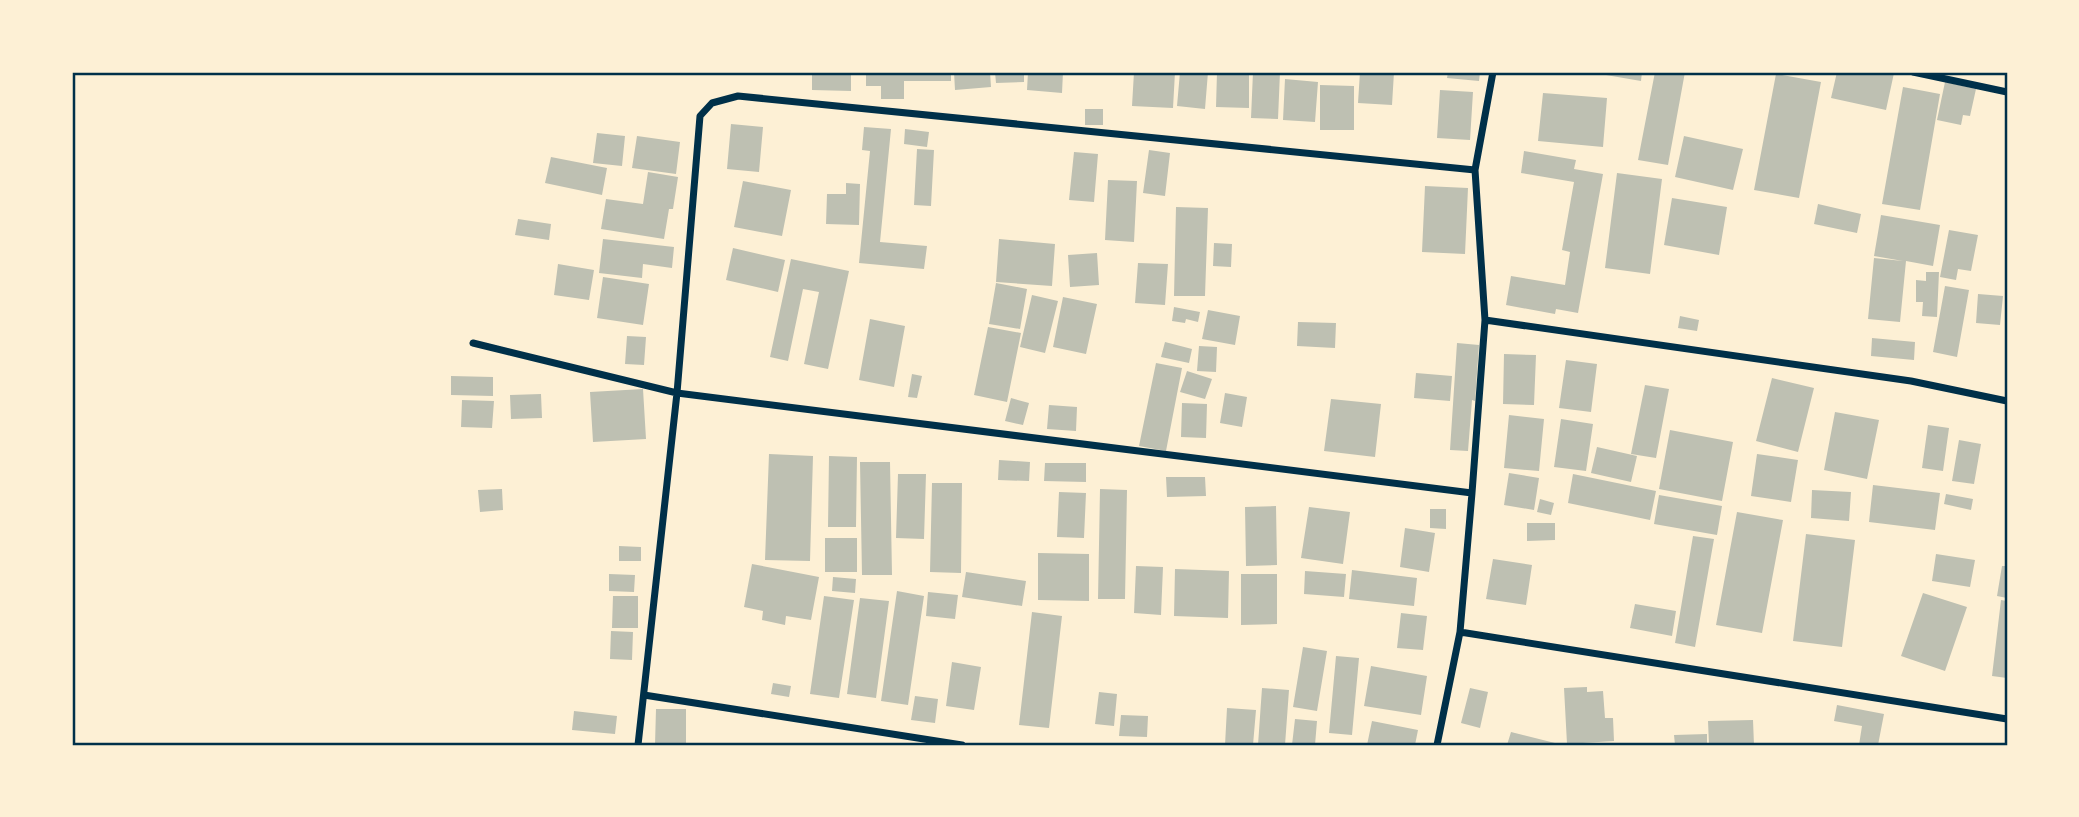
<svg xmlns="http://www.w3.org/2000/svg" width="2079" height="817" viewBox="0 0 2079 817" font-family="Rubik,sans-serif">
<rect width="100%" height="100%" fill="#fdf0d5"/>
<path fill="#bec0b2" d="M812,72h39v19l-39,-1z
M866,72h85v9h-47v18h-23v-13h-15z
M954,72h36l1,15 -36,3z
M995,72h29v10l-28,1z
M1028,72h35l-1,21 -35,-3z
M1134,72h41l-2,36 -41,-2z
M1180,72h28l-3,37 -28,-3z
M1217,72h32v36l-33,-1z
M1253,72h27l-2,47 -27,-1z
M1360,72h34l-2,33 -34,-2z
M1448,72h32l-1,9 -32,-3z
M1607,72h35l-1,9 -35,-6z
M1655,72h30l-17,93 -30,-5z
M1837,72l57,1 -8,37 -55,-12z
M1776,74l45,8 -22,116 -45,-8z
M1285,79l33,3 -3,40 -32,-2z
M1945,82l31,7 -6,27 -7,-1 -2,10 -24,-5z
M1320,85l34,1v44h-34z
M1903,87l37,7 -20,116 -38,-6z
M1440,90l33,2 -3,48 -33,-2z
M1543,93l64,5 -4,49 -65,-6z
M1085,109h18v16h-18z
M731,124l32,3 -4,45 -32,-3z
M864,127l27,2 -11,113 47,4 -3,23 -65,-6 11,-112 -8,-1z
M905,129l24,3 -2,15 -23,-3z
M597,133l28,3 -3,30 -29,-3z
M637,136l43,6 -4,32 -44,-6z
M1684,136l59,13 -10,41 -58,-13z
M917,149l17,1 -3,56 -17,-1z
M1149,150l21,3 -5,43 -22,-3z
M1524,151l52,9 -2,9 29,5 -25,139 -22,-4 -1,5 -49,-9 5,-29 54,9 5,-33 -8,-2 12,-68 -53,-9z
M1074,152l24,2 -4,48 -25,-2z
M551,157l56,11 -5,27 -57,-12z
M648,172l30,5 -5,32h-4l-5,30 -63,-10 5,-30 37,5z
M1617,173l45,6 -12,95 -45,-6z
M1108,180l29,1 -3,61 -29,-2z
M743,181l48,9 -9,46 -48,-9z
M846,183l14,1 -1,41 -33,-1 1,-30h19z
M1425,186l43,2 -3,66 -43,-2z
M1672,198l55,9 -8,48 -55,-10z
M1818,204l43,10 -4,19 -43,-9z
M1176,207l32,1 -3,88h-31z
M1881,215l59,10 -7,41 -27,-5 -6,61 -32,-3 6,-61 29,3 -29,-5z
M518,219l33,5 -2,16 -34,-5z
M1949,230l29,5 -7,36 -13,-2 -2,11 -16,-3z
M603,239l71,8 -2,21 -29,-4 -1,14 -43,-5z
M999,239l56,5 -3,42 -56,-4z
M1214,243l18,1 -1,23 -18,-1z
M733,248l52,12 -7,32 -52,-12z
M1097,253l2,32 -29,2 -2,-32z
M791,259l58,12 -21,98 -24,-5 15,-72 -16,-3 -15,72 -18,-4z
M1138,263l30,1 -3,41 -30,-2z
M558,264l36,6 -5,30 -35,-5z
M1926,272h13l-2,45 -15,-1 1,-14h-7v-22l10,1z
M603,277l46,7 -6,41 -46,-7z
M996,283l31,6 -7,40 -31,-5z
M1945,286l24,4 -12,67 -24,-5z
M1978,294l25,2 -3,29 -24,-2z
M1032,295l26,6 -13,52 -25,-6z
M1063,297l34,7 -11,50 -33,-7z
M1174,307l26,5 -2,10 -12,-3 -1,4 -13,-2z
M1208,310l32,6 -5,29 -33,-6z
M1680,316l19,4 -2,11 -19,-3z
M870,319l35,7 -11,61 -35,-7z
M1298,322l38,1 -1,25 -38,-2z
M988,327l33,6 -14,69 -33,-7z
M627,336l19,1 -2,28 -19,-1z
M1872,338l43,4 -1,18 -43,-4z
M1165,342l27,7 -3,14 -28,-6z
M1457,343l22,2 -4,56 -3,-1 -4,51 -18,-1z
M1199,346l18,1 -1,25 -19,-1z
M1504,354l32,1 -2,50 -31,-1z
M1566,360l31,4 -6,48 -32,-4z
M1156,363l26,5 -16,83 -27,-5z
M1187,371l25,8 -7,20 -25,-7z
M1416,373l36,3 -2,25 -36,-3z
M912,374l10,2 -5,22 -9,-1z
M451,376l42,1v19l-42,-1z
M1772,378l42,10 -16,64 -42,-11z
M1645,385l24,4 -13,69 -25,-4z
M643,389l3,50 -53,3 -3,-50z
M1225,393l22,4 -5,30 -22,-4z
M541,394l1,24 -31,1 -1,-24z
M1011,398l18,5 -6,22 -18,-4z
M1331,399l50,5 -6,53 -51,-6z
M462,400l32,1 -2,27 -31,-1z
M1182,403l25,1 -1,34 -25,-1z
M1049,405l28,2 -1,24 -29,-2z
M1835,412l44,8 -12,59 -43,-9z
M1509,415l35,4 -5,52 -35,-3z
M1561,419l32,5 -7,47 -32,-4z
M1928,425l21,3 -6,43 -21,-3z
M1670,430l63,12 -11,59 -63,-12z
M1959,440l22,4 -7,40 -22,-3z
M1597,447l40,9 -6,26 -40,-9z
M769,454l44,2 -3,105 -45,-1z
M1757,454l41,6 -7,42 -40,-6z
M829,456l28,1 -1,70h-28z
M999,460l31,2 -1,19 -31,-1z
M860,462h30l2,113h-30z
M1045,463h41v19l-42,-1z
M1509,473l30,5 -5,32 -30,-5z
M898,474h28l-2,65 -28,-1z
M1573,474l83,17 -6,29 -82,-17z
M1166,477h39l1,19 -39,1z
M932,483h30l-1,90 -31,-1z
M1873,485l67,8 -5,37 -66,-8z
M502,489l1,21 -23,2 -2,-22z
M1100,489l27,1 -2,109h-27z
M1812,490l39,2 -2,29 -38,-3z
M1059,492l27,1 -2,45 -27,-1z
M1946,494l27,5 -2,11 -27,-6z
M1659,495l63,11 -5,29 -63,-11z
M1540,499l14,4 -3,12 -14,-3z
M1276,506l1,59 -31,1 -1,-59z
M1309,507l41,5 -7,52 -42,-6z
M1430,509h16v20l-16,-1z
M1737,512l46,8 -21,113 -46,-8z
M1527,523h28v17l-28,1z
M1405,528l30,5 -6,39 -29,-5z
M1806,534l49,6 -13,107 -49,-6z
M1693,536l21,3 -19,108 -20,-4z
M825,538h32v34h-32z
M619,546l22,1v14h-22z
M1038,553l51,1v47l-51,-1z
M1936,554l39,6 -5,27 -38,-6z
M1493,559l39,6 -6,40 -40,-6z
M752,564l67,13 -8,43 -25,-4 -1,9 -23,-5 1,-9 -19,-4z
M1136,566l27,1 -2,48 -27,-2z
M2002,566h5v32l-10,-2z
M1175,569l54,2 -1,47 -54,-2z
M1352,570l65,8 -3,28 -65,-7z
M1305,571l41,3 -2,23 -40,-3z
M966,572l60,9 -4,25 -60,-9z
M609,574l26,1 -1,17 -25,-1z
M1241,574h36v50l-36,1z
M833,577l23,2 -1,14 -23,-2z
M897,591l27,5 -16,109 -27,-4z
M928,592l30,3 -3,24 -29,-3z
M1923,593l44,14 -22,64 -44,-15z
M613,596h25v32h-26z
M824,596l30,4 -15,98 -29,-4z
M860,598l29,3 -13,97 -29,-4z
M2001,600l6,1v77l-15,-2z
M1635,604l41,7 -4,25 -42,-8z
M1032,612l30,4 -13,112 -30,-3z
M1401,613l26,3 -4,34 -26,-2z
M611,631l22,1 -1,28 -22,-1z
M1303,647l24,4 -10,60 -24,-4z
M1336,656l23,2 -7,77 -23,-2z
M952,662l29,5 -7,43 -28,-4z
M1371,666l56,10 -6,39 -57,-9z
M773,683l18,3 -2,11 -18,-3z
M1587,687v5l16,-1 2,27h8l1,23 -47,3 -3,-56z
M1262,688l27,2 -4,55h-27z
M1470,688l18,4 -8,36 -19,-5z
M1099,692l18,2 -3,32 -19,-2z
M915,696l23,3 -3,24 -24,-3z
M1837,705l47,9 -6,31h-19l3,-19 -28,-5z
M1227,708l29,2 -3,35h-28z
M656,709h30v36h-31z
M574,711l43,5 -2,18 -43,-4z
M1121,715l27,1 -1,21 -28,-1z
M1295,719l22,2 -2,24h-23z
M1753,720l1,25h-45l-1,-24z
M1372,721l46,9 -3,15h-48z
M1511,732l48,12v1h-52z
M1707,734v11h-32l-1,-10z"/>
<g fill="none" stroke-linecap="round" stroke-linejoin="round">
<path stroke="#003049" stroke-width="7" d="M1913,72l94,20
M1485,320l426,61 96,20
M473,343l204,50 795,100
M1460,632l547,87
M644,695l318,50
M638,745l39,-352 23,-277 12,-13 26,-7 737,74
M1437,745l23,-113 12,-139 13,-173 -10,-150 18,-98"/>
</g>
<rect width="2079" height="817" fill="none" stroke="#fdf0d5" stroke-width="147"/>
<rect x="74" y="74" width="1932" height="670" fill="none" stroke="#003049" stroke-width="2.5"/>
</svg>
